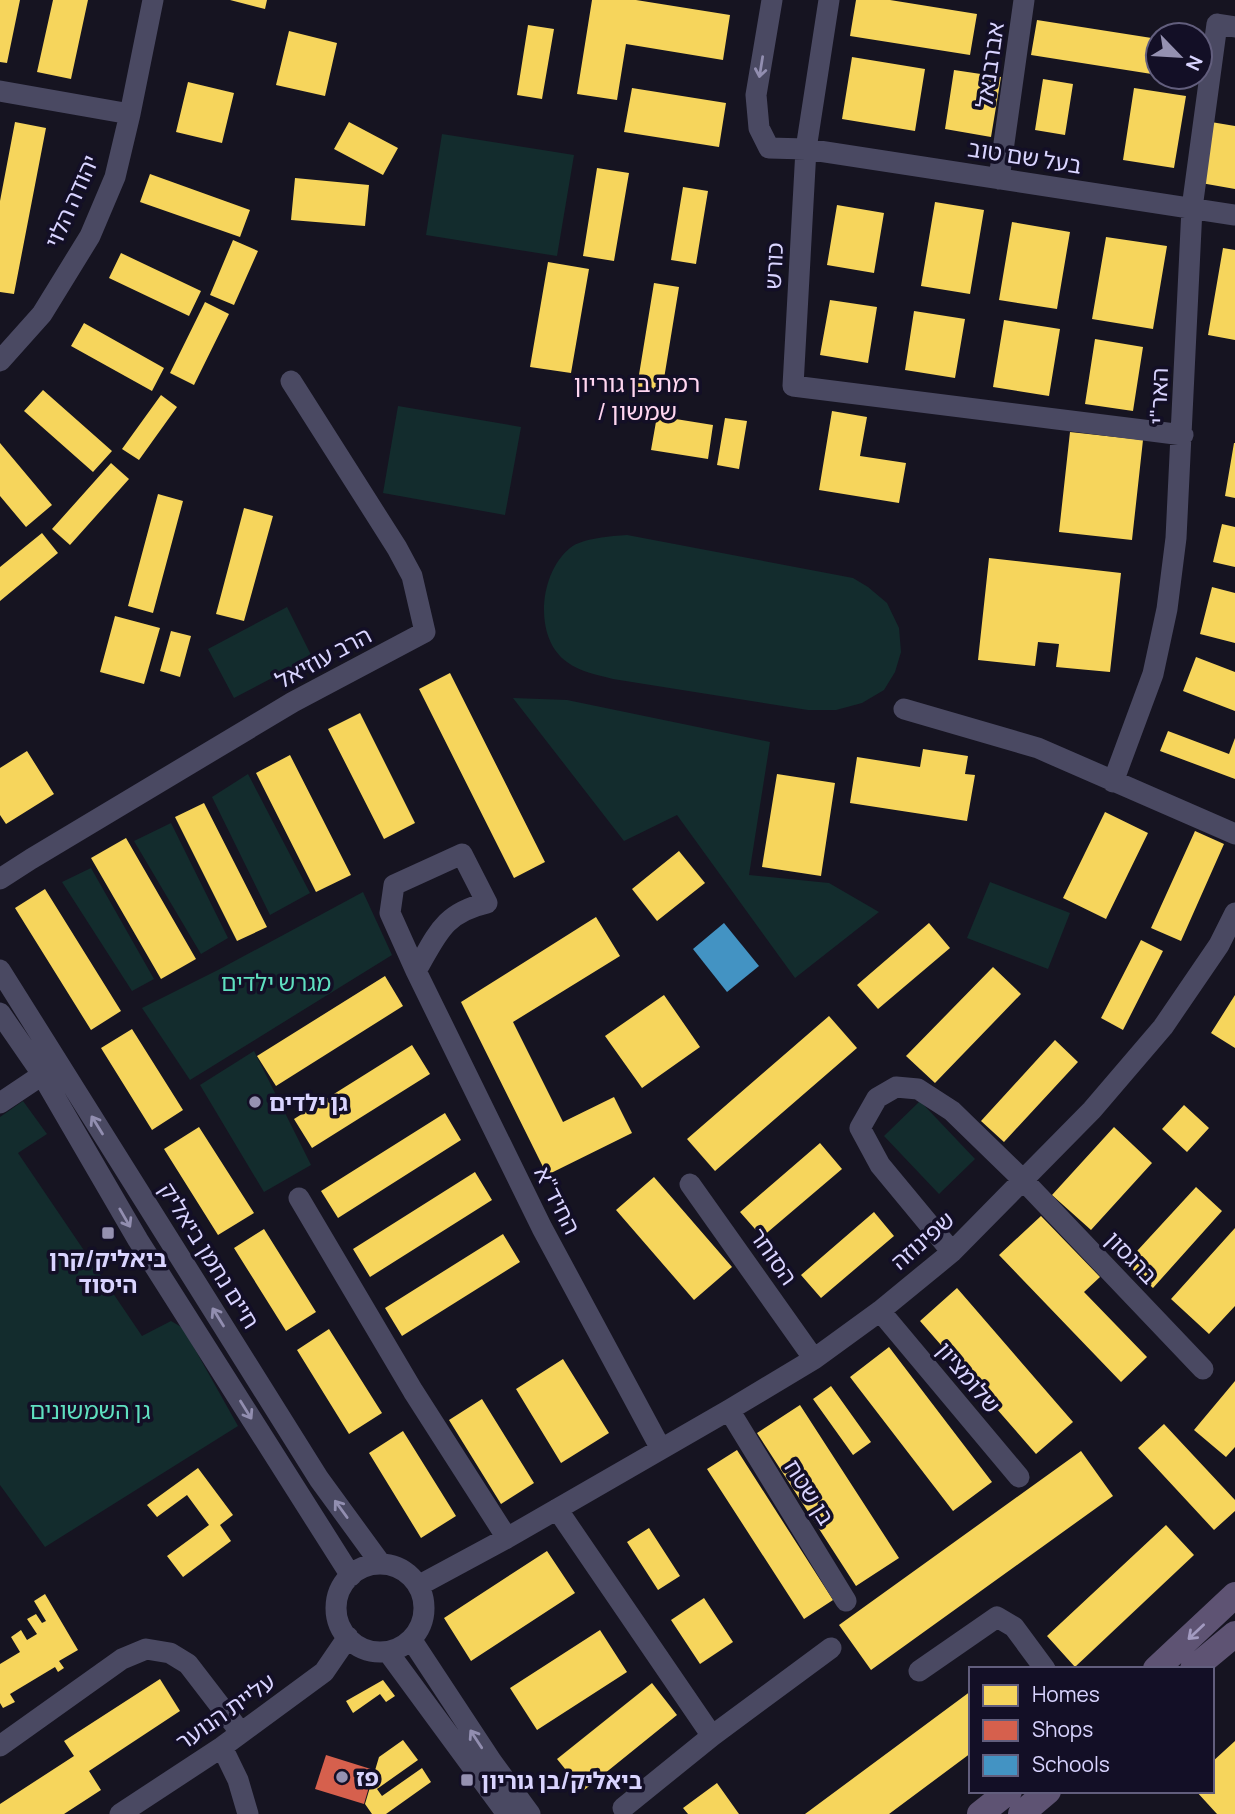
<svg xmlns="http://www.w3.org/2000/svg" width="1235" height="1814" viewBox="0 0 1235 1814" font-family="Manrope,'Noto Sans Hebrew',sans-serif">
<rect width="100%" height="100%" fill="#161421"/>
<path fill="#132c2d" d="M442,134l132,21 -17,101 -131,-21z
M398,406l123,21 -16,88 -122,-22z
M627,535l226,43 15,9 19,16 12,25 2,24 -6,20 -11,18 -22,13 -26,7h-28l-195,-31c-15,-4 -33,-7 -46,-17 -34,-24 -28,-89 3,-114 12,-10 42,-12 57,-13z
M287,607l25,50 -78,41 -26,-49z
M513,698l54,2 203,42 -21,133 80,8 50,29 -84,66 -118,-163 -53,26z
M248,774l62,119 -40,22 -58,-118z
M171,823l57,115 -27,16 -67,-113z
M91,868l63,111 -22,12 -70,-109z
M990,882l80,31 -22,56 -81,-31z
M363,892l29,63 -202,125 -48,-72 76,-38z
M254,1051l57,114 -47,27 -64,-107z
M23,1101l24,33 -29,19 124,183 29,-15 12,7 55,98 -193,121 -45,-62v-368z
M920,1101l55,58 -36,35 -55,-58z"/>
<path fill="#f6d55c" d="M0,0h20l-13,63 -7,-1z
M53,0h35l-17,79 -34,-7z
M230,0h37l-2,9z
M592,0h44l94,15 -7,45 -97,-16 -9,56 -40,-6z
M856,0h34l87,14 -7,41 -120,-19z
M1037,20l121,19v36l-127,-20z
M528,25l26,4 -12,70 -25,-4z
M289,31l48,12 -12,53 -49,-11z
M852,57l73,12 -10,62 -73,-12z
M954,70l47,7 -10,60 -46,-8z
M1043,79l30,5 -8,51 -30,-5z
M188,82l46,11 -12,50 -46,-11z
M632,88l94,15 -7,44 -95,-15z
M1134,88l52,8 -12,72 -51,-8z
M15,122l31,6 -32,166 -14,-2v-91z
M349,122l49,26 -15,27 -49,-26z
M1211,122l24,4v63l-34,-6z
M597,168l32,5 -15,88 -31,-5z
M150,174l100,36 -10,27 -100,-35z
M295,178l74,7 -4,41 -74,-6z
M683,187l25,4 -12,73 -25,-4z
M935,202l49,8 -14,84 -49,-8z
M837,205l47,8 -10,60 -47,-8z
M1012,222l58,10 -13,77 -58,-9z
M1106,237l61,9 -14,83 -61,-10z
M233,240l25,11 -24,54 -24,-10z
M1223,248l12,2v90l-27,-5z
M121,253l80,38 -12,25 -80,-38z
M548,262l41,7 -18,104 -41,-6z
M654,283l25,4 -17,104 -25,-4z
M830,300l47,7 -9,56 -48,-8z
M205,302l24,12 -35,71 -24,-12z
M914,311l51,8 -10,59 -50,-8z
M1004,320l56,9 -11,67 -56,-9z
M84,323l80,45 -12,23 -81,-45z
M1095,339l48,8 -10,64 -48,-7z
M43,390l69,61 -19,21 -69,-61z
M161,395l16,12 -38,53 -17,-11z
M832,411l35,6 -7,39 46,7 -7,40 -80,-13z
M657,416l56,9 -5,34 -57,-9z
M725,418l22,3 -8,48 -22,-4z
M1070,432l73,8 -11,100 -73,-8z
M0,443l52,62 -26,22 -26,-31z
M1234,443h1v55l-10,-2z
M111,463l18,16 -59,66 -18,-16z
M158,494l25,7 -30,112 -25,-7z
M244,508l29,8 -29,105 -28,-7z
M1222,524l13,3v40l-22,-5z
M42,533l16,20 -58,48v-34z
M989,558l132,15 -11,99 -54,-5 3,-23 -21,-2 -3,24 -57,-6z
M1212,587l23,6v50l-35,-9z
M115,616l45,12 -16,56 -44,-12z
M171,631l20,5 -11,41 -20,-6z
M1196,657l39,15v39l-52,-20z
M450,673l95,189 -31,16 -95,-189z
M360,713l55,110 -31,16 -56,-110z
M1168,731l61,23 6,-16v41l-75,-28z
M923,749l45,7 -3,18 10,1 -8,46 -117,-18 7,-46 63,10z
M27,751l27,43 -48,30 -6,-9v-47z
M290,755l61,120 -35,17 -60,-119z
M777,774l58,9 -14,93 -59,-9z
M204,803l63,124 -30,14 -62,-124z
M1105,812l43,21 -42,86 -43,-21z
M1195,831l29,13 -43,97 -30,-13z
M126,838l70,121 -35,20 -70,-121z
M679,851l26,32 -48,38 -25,-32z
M45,889l76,122 -30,19 -76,-122z
M596,917l24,39 -107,66 50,100 51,-25 18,36 -85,42 -86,-173z
M929,923l21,25 -72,61 -21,-24z
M1141,940l22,11 -40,79 -22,-12z
M993,967l28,27 -86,89 -29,-27z
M385,976l18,30 -127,80 -19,-30z
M664,995l36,52 -58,41 -37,-52z
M1235,995v53l-24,-15z
M829,1016l28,32 -142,123 -28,-32z
M132,1029l51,81 -31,20 -51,-82z
M1055,1040l23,22 -74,80 -23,-21z
M412,1045l18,29 -118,74 -18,-29z
M1184,1105l25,23 -22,24 -25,-23z
M445,1113l16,27 -123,78 -17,-27z
M199,1127l55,86 -36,22 -54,-86z
M1114,1127l38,36 -61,67 -39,-35z
M820,1143l22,26 -80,68 -22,-25z
M475,1172l17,28 -122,77 -17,-28z
M654,1177l78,90 -38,33 -78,-90z
M1196,1187l26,24 -69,77 -27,-25z
M874,1212l20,24 -73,62 -20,-23z
M1041,1216l59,61 -16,15 63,65 -26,25 -122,-127z
M1235,1228v78l-26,28 -38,-35z
M264,1229l52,83 -30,19 -52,-83z
M503,1234l17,28 -118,74 -17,-28z
M957,1288l116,134 -37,32 -116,-133z
M329,1329l53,84 -33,21 -52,-84z
M889,1347l103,135 -39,29 -103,-134z
M563,1359l46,74 -48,30 -45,-74z
M1235,1381v66l-9,10 -32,-27z
M831,1386l40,56 -18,13 -40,-56z
M482,1399l52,84 -33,21 -52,-84z
M800,1405l99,153 -43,28 -99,-153z
M1164,1424l71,76v11l-21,19 -76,-82z
M403,1431l53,85 -35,22 -52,-85z
M737,1450l96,150 -29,19 -97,-150z
M1081,1451l32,45 -242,174 -32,-45z
M198,1468l35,47 -13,10 11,16 -48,36 -16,-21 42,-31 -22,-30 -30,22 -10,-12z
M1166,1525l28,30 -119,112 -28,-31z
M649,1528l31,48 -22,14 -31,-48z
M547,1551l28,42 -104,68 -27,-43z
M45,1594l33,56 -19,11 5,7 -6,4 -3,-5 -45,27 5,8 -12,6 -3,-5v-39l20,-12 -9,-15 10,-7 6,10 10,-6 -10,-15 9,-5 6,9 4,-2 -12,-20z
M704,1598l29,44 -33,22 -29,-44z
M600,1630l27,42 -90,58 -27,-42z
M160,1679l20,32 -91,60 12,19 -37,24h-64v-10l74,-48 -10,-15z
M383,1680l12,16 -9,6 -6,-8 -27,19 -7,-12z
M652,1683l25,32 -94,76 -26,-32z
M971,1691v62l-82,61h-84z
M403,1740l15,20 -41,29 5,7 40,-28 9,14 -45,32h-14l-7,-10 14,-47z
M1235,1741v73h-18l-21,-23h16v-29z
M717,1783l22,31h-51l-5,-6z"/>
<path fill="#d6604d" d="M326,1755l48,15 -10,34 -49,-15z"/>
<path fill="#4393c3" d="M724,923l35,43 -32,26 -34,-43z"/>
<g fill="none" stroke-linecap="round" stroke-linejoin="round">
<path stroke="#4a4962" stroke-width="21" d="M772,0l-16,95 3,33 10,20 37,1 429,66
M829,0l-23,149 -13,237 390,49
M0,91l130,23
M999,179l25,-179
M0,361l42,-47 48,-78 25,-59 15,-63 23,-114
M904,709l134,39 197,86
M1113,782l40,-108 14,-65 9,-71 16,-330 25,-184 18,3
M0,879l31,-20 262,-157 132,-70 -13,-56 -15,-28 -106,-167
M0,970l319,509 62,85
M416,971c21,-36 27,-58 71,-68l-25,-49 -68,31 -4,28 26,58 126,257 119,221
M0,1013l38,55 100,172 213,336
M0,1103l42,-28
M690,1184l124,175
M299,1198l114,193 94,147
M952,1252l-72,-87 -20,-37 17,-30 19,-11 22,2 34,22 72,70 179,188
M880,1311l139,166
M729,1410l117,191
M557,1509l155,227
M336 1608a44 44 0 1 1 88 0a44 44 0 1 1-88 0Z
M418,1586l89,-48 222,-128 85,-51 66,-48 72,-59 140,-142 71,-83 56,-82 16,-32
M411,1639l81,123 38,52
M388,1652l119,162
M919,1671l78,-54 17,10 31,42
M0,1746l122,-87 24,-10 24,4 18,11 53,69
M222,1747l16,33 10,34
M623,1808l89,-72 119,-88
M120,1814l102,-67 102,-75 24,-35"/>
<path stroke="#5e5373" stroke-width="26" d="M1156,1669l79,-74
M1193,1669l42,-35
M980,1814l29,-23
M1021,1814l27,-23"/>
</g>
<defs><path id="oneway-shaft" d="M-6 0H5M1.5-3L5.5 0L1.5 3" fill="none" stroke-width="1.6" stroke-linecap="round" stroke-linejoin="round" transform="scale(1.75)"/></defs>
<g stroke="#928eb0">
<use href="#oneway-shaft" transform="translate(761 67) rotate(99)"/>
<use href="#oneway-shaft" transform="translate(97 1125) rotate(-122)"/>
<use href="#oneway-shaft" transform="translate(125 1218) rotate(60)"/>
<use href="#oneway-shaft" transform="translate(218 1317) rotate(-122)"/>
<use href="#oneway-shaft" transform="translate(246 1410) rotate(58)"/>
<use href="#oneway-shaft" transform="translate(341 1509) rotate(-126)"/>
<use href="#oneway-shaft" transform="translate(476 1739) rotate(-123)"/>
</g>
<use stroke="#a29ac0" href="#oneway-shaft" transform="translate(1196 1632) rotate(137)"/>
<g fill="#9591b1" stroke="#130f26" stroke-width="2.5">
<circle cx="255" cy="1102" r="7"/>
<rect x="101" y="1226" width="14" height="14" rx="3.5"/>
<circle cx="342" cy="1777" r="7"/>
<rect x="460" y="1773" width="14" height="14" rx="3.5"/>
</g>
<g text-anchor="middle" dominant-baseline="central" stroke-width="7" stroke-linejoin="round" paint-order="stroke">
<g font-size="23" fill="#d9d4ff" stroke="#130f26">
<text transform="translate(989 65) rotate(-82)">אברבנאל</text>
<text transform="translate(1025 156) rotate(9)">בעל שם טוב</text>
<text transform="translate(71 201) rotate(-66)">יהודה הלוי</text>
<text transform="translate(773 266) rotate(-87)">כורש</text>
<text transform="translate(1158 396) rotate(-88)">האר"י</text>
<text transform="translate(323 657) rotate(-28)">הרב עוזיאל</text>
<text transform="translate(558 1200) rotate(63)">החיד"א</text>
<text transform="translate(922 1240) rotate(-41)">שפינוזה</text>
<text transform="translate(210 1255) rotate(58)">חיים נחמן ביאליק</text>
<text transform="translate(774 1256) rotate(55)">הסוחר</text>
<text transform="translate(1132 1257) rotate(46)">ברגסון</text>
<text transform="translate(969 1377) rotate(50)">שלומציון</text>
<text transform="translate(810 1492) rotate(58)">בן שטח</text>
<text transform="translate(225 1711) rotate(-35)">עליית הנוער</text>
</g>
<g font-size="23" fill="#5fe0c0" stroke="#130f26">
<text x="276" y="982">מגרש ילדים</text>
<text x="90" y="1410">גן השמשונים</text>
</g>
<g font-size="23" font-weight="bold" fill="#d9d4ff" stroke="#130f26" text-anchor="start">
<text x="269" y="1102">גן ילדים</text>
<text x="108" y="1258" text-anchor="middle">ביאליק/קרן<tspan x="108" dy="26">היסוד</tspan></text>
<text x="356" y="1777">פז</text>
<text x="481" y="1780">ביאליק/בן גוריון</text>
</g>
<g font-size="24" fill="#ffd6f0" stroke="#130f26">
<text x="637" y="382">רמת בן גוריון<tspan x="637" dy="28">/ שמשון</tspan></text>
</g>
</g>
<rect x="969" y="1667" width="245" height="126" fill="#130f26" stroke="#625e7d" stroke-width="2"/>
<rect x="983" y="1685" width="35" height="21" fill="#f6d55c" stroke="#625e7d" stroke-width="2"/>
<text x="1032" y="1702" font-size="21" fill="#d9d4ff">Homes</text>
<rect x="983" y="1720" width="35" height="21" fill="#d6604d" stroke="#625e7d" stroke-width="2"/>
<text x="1032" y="1737" font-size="21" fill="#d9d4ff">Shops</text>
<rect x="983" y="1755" width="35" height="21" fill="#4393c3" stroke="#625e7d" stroke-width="2"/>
<text x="1032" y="1772" font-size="21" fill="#d9d4ff">Schools</text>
<g transform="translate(1179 56) rotate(115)"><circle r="33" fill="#130f26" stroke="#625e7d" stroke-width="2"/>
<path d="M0-5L12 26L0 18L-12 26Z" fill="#9591b1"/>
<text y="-10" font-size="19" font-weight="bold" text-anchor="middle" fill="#d9d4ff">N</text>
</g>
</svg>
